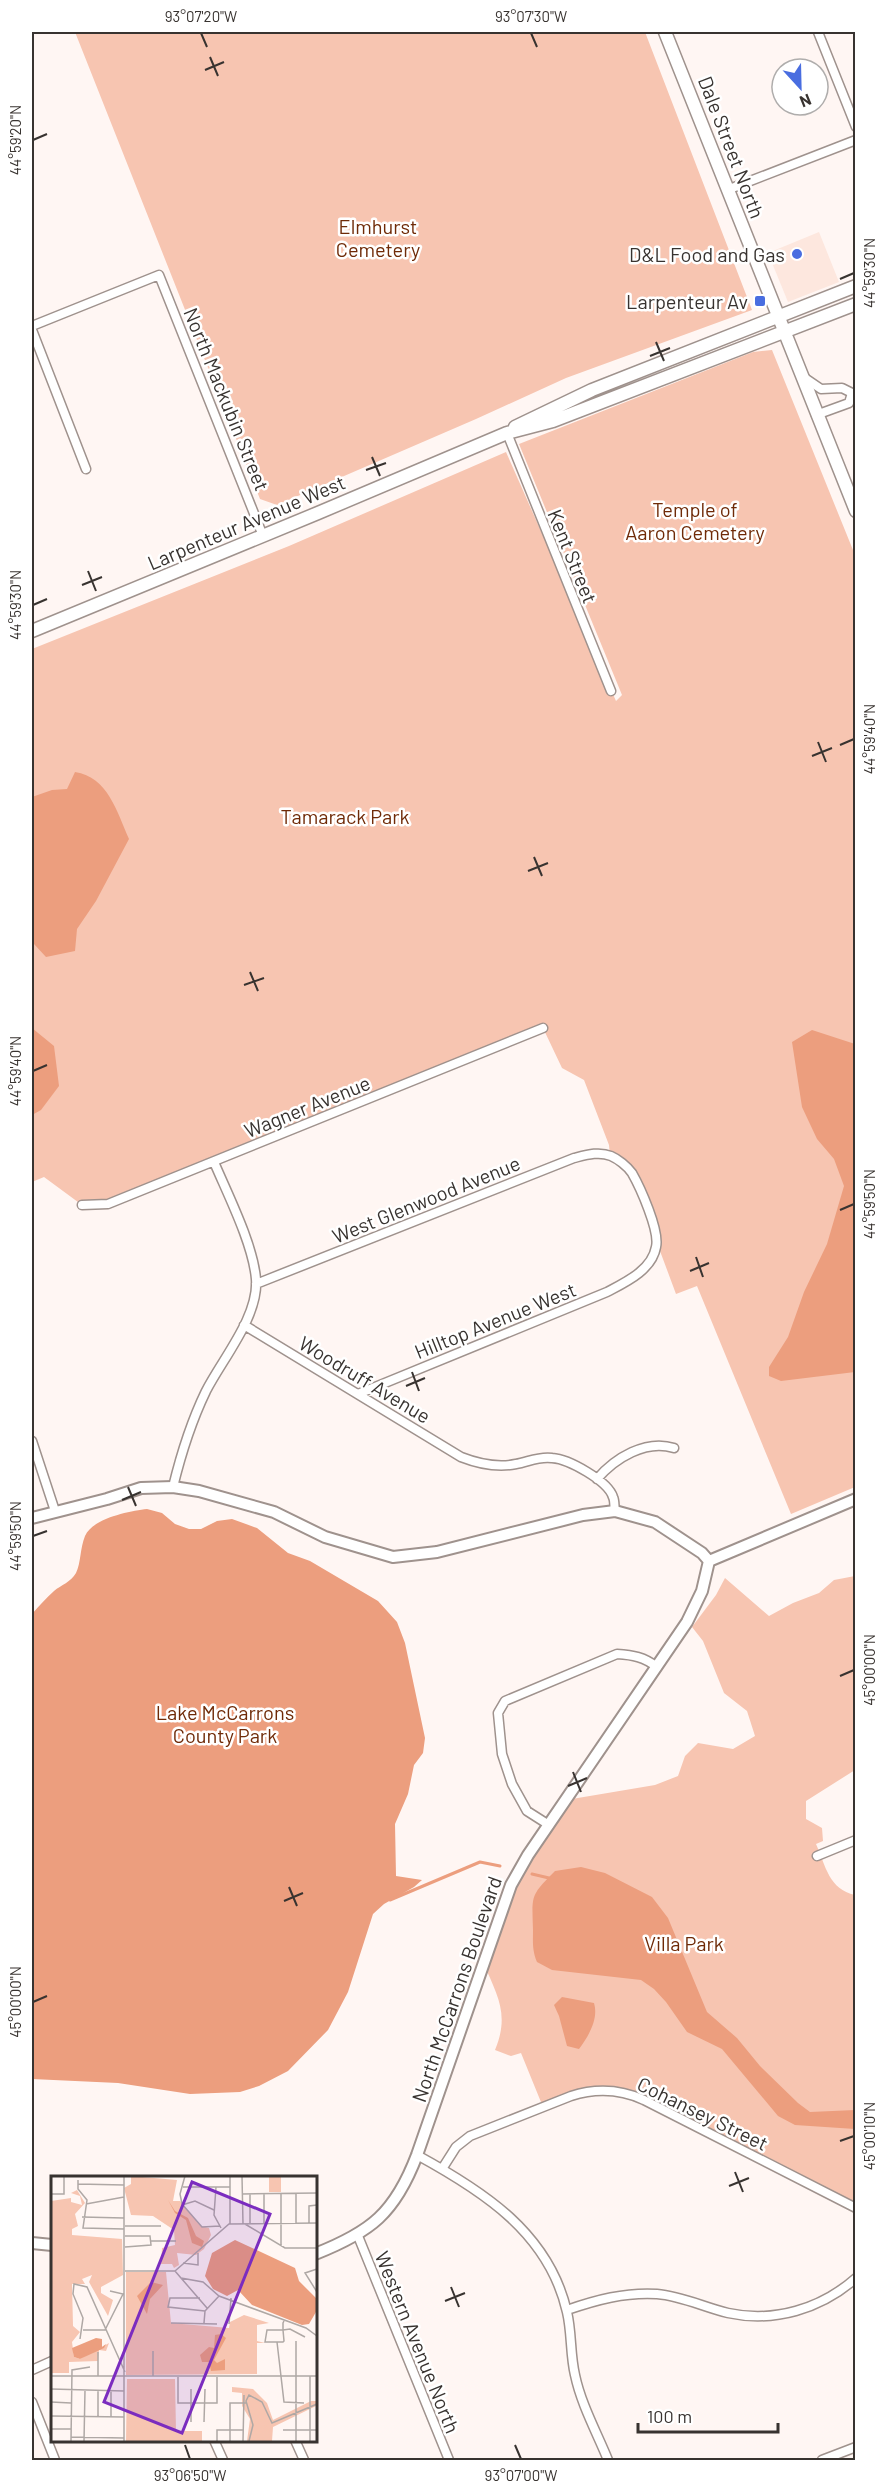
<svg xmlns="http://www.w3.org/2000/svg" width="887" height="2492" viewBox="0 0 887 2492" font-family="Barlow,sans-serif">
<rect width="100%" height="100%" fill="#fff6f3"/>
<path fill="#fde7de" d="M819,232l20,50 -51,20 -20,-49z"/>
<path fill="#f7c5b1" d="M75,32h570l107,278 -186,68 -90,41 -199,86 -17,-6z
M772,350l83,205v932l-64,27 -94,-228 -21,8 -45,-121 -21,-17 -1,-11 -25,-65 -22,-12 -19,-40 -435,176 -26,1 -38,-28 -12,5v-533l257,-103 217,-94 110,249 6,-6 -103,-251 234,-92z
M855,1576v194l-49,31v18l16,9 1,13 -7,3c10,23 13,45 39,51v313l-211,-108 -34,-10 -67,17 -22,-54 -10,3 -16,-6c15,-36 2,-55 -12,-88l20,-57 63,-105 89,-15 23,-9 7,-20 13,-13 35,6 22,-13 -8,-25 -23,-18 -21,-52 -11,-14 24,-32 9,-17 44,38 24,-13 26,-10 15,-13z"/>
<path fill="#ec9e7e" d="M75,772c33,5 42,40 54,67l-33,62 -19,28 -2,22 -29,6 -12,-13 -2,1v-148l20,-7 15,-1z
M32,1028l22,18 5,40 -18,24 -9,5z
M812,1030l43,14v328l-74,9 -12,-5v-9l19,-30 16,-45 23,-48 17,-58 -10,-27 -17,-20 -15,-32 -10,-65z
M147,1509l15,4 13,11 14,5h12l16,-8 15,-2 25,9 31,25 22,8 68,40 19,21 8,21 20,95 -2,15 -9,12 -6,29 -13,30 1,52 26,4 -8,7 -30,17 -11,10 -25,78 -20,38 -40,41 -29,15 -19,6 -50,2 -72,-11 -86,-4v-465c7,-8 14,-16 22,-23 7,-6 17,-9 22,-18 5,-10 4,-25 9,-37 8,-18 45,-25 62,-27z
M581,1867l24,6 47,24 16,21 39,94 30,26 23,28 38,37 12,9 45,-2v19l-60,-4 -17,-9 -56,-67 -35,-17 -21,-30 -12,-13 -13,-9 -89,-10 -15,-8c-5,-12 -4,-20 -4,-32 -1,-35 -3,-34 22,-59z
M562,1997l32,6c5,16 -6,34 -15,46l-12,-3 -8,-30 -5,-11z"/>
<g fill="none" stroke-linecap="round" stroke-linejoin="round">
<path stroke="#ec9e7e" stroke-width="3" d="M532,1874l17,4
M390,1900l90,-38 20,4"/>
<g stroke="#9f928d" stroke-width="11">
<path id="minor" d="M818,32l38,95
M727,190l129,-50
M32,326l127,-51 104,261
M32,330l54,139
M802,376l19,13 21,-1 14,7
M816,415l33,-12 3,-10
M507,433l104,258
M82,1205l26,-1 435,-176
M256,1284l318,-126c12,-3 25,-7 37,-2 7,3 16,10 21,17 8,14 28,58 24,74 -4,23 -30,35 -49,45l-249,102
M244,1325l217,132c18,7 36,11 55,7 12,-2 23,-8 36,-6 17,1 56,23 61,39 2,4 1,10 2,14
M32,1441l23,70
M597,1479c18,-21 49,-40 77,-31
M173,1487c8,-33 18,-65 33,-96 17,-33 53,-75 50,-112 -3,-35 -28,-84 -42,-117
M549,1825l-22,-14 -15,-27 -10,-30 -4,-41 7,-12 112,-47c16,1 27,3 40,13
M817,1856l39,-16
M417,2155c66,36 132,78 150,157 5,21 3,42 8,63 6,29 22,58 33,85
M442,2169l14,-22 14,-11 101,-40c25,-8 49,-7 73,4l212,108
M358,2236l91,224
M567,2310c29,-10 58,-18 90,-16 25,2 46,13 71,19 46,10 93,-4 128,-35
M32,2370l20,-9
M32,2402l23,58
M214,2440l9,20
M295,2440l9,20
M822,2460l34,-13"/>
</g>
<g stroke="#9f928d" stroke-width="14">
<path id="tertiary" d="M32,1518l75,-19 34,-11 32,-1 26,4 75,21 51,25 68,20 44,-5 146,-37 32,-4 40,11 47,31 7,8
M709,1561l147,-62
M32,2243l20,2
M315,2254c56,-22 80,-41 102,-99l94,-270 17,-30 159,-233 15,-31 7,-30"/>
</g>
<g stroke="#9f928d" stroke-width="15">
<path id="secondary" d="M665,32l191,479
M515,427l77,-37 264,-104
M32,631l286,-118 189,-80 46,-12 303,-117"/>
</g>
<use href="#minor" stroke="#fff" stroke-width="8"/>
<use href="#tertiary" stroke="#fff" stroke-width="10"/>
<use href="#secondary" stroke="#fff" stroke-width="12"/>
</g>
<path fill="none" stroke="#383330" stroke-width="2" d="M201,33l6,14M531,33l6,14M210,57l8,19M205,70l19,-8M33,140l14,-6M840,279l14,-6M656,342l8,19M650,356l20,-8M372,457l8,19M366,470l20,-7M88,571l8,20M82,585l20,-8M33,605l14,-6M818,742l8,20M840,745l14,-6M812,756l20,-8M534,857l8,19M528,871l20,-8M250,972l8,19M244,985l20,-7M33,1071l14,-6M840,1210l14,-6M696,1257l7,20M690,1271l19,-8M412,1372l7,19M406,1386l19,-8M128,1487l8,19M122,1500l19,-8M33,1536l14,-5M840,1676l14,-6M573,1772l8,20M568,1786l19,-8M289,1887l8,19M284,1901l19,-8M33,2002l14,-6M840,2141l14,-5M735,2172l8,20M729,2186l20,-8M451,2287l8,20M445,2301l20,-8M185,2445l5,14M515,2445l6,14"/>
<g fill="#496de0" stroke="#fff" stroke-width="2">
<circle cx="797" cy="254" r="6"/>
<rect x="754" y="295" width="12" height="12" rx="3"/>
</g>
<g text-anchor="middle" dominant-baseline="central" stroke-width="5" stroke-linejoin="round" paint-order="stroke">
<g font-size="20" fill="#383330" stroke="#fff">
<text transform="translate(732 147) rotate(69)">Dale Street North</text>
<text transform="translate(227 399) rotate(68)">North Mackubin Street</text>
<text transform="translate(246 522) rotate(-23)">Larpenteur Avenue West</text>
<text transform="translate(573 556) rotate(68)">Kent Street</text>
<text transform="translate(307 1106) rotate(-22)">Wagner Avenue</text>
<text transform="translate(426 1199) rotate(-22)">West Glenwood Avenue</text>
<text transform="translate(495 1320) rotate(-22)">Hilltop Avenue West</text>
<text transform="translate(365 1379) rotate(31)">Woodruff Avenue</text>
<text transform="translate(456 1989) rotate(-71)">North McCarrons Boulevard</text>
<text transform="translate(703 2113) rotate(26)">Cohansey Street</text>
<text transform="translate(418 2342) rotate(68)">Western Avenue North</text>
</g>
<g font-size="20" fill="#6f2a07" stroke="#fff">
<text x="378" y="226">Elmhurst<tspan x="378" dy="23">Cemetery</tspan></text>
<text x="695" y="509">Temple of<tspan x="695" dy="23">Aaron Cemetery</tspan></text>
<text x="345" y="816">Tamarack Park</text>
<text x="225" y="1712">Lake McCarrons<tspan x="225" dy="23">County Park</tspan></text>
<text x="684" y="1943">Villa Park</text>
</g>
<g font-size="20" fill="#383330" stroke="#fff" text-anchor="end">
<text x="785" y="254">D&amp;L Food and Gas</text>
<text x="748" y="301">Larpenteur Av</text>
</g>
</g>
<g transform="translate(51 2176)">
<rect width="266" height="266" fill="#fff6f3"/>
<path d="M80,0l46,4 -4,21h7l21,25 8,2 2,7 -7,14 -8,6 -19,-2 2,12 -5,3 -2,-4h-11l1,-16 13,-3 -1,-15 -21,-14 -22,-1 -7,-27 7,-4zM218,0h12v16h-12zM26,14l8,13 -10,11 3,12 -6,3v6l50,4 1,36 -22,12v6l12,7 -5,16 -19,-34 3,-7 -10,4 3,5h-13l1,42 7,6 -8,10 2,15 6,2 29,-16 -3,8 -7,-1 -1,11 -29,1v11h-18v-172l20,-3v4l11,3 -2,-9 -9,-3zM75,96h40l5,51 58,5 1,-6 14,-7 25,8 -12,2v16l8,2h-8v31l-131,1zM76,203h48l1,52h26v10h-76zM181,211l21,2 14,14 6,17 38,-19h5v5l-43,21 -1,14h-25l3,-22 -8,-13v-13l-10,-1z" fill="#f7c5b1"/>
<path d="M117,24l7,11 13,7 8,18 8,5 -2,6 -10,-4 -6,-23 -11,-7zM184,64l60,28 4,13 17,17v14l-7,12 -7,1 -50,-20 -14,-15 -11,6 -14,-7 -8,-13 7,-23zM100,106l12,3 -13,14 -3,15 -10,-18zM170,158l5,4 -12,22 3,3 8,-4v11l-14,1 -2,-9h-7l-2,-7 9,-8 5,1 1,-13zM45,162l6,1v8l4,-3 -2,4 -24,11 -6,-2 -2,-9z" fill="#ec9e7e"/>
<path fill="none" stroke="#afa8a5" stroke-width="1.5" d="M134,0l-5,18 2,10 20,23 18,-1M179,0v48M191,0l1,48M27,4v9l9,11 -4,28 41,1M27,8l46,1M132,11h47M165,11l-2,28 7,13M0,18h13v-18M191,18l75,-1M199,18v29M213,18v29M245,18v29M35,28l38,-7M131,29l13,-4 19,9M31,41l42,1M258,47v-17l8,-1M194,48l40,24h32M74,50h36M100,65h25M230,70v-52M74,71l26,-2 -1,-9h-25M132,87l15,2v-12M266,93l-12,4 12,19M74,95h50M124,95l6,7 22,4 16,14 87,32 11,8M124,95l54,-47 88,-1M130,102l26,30M149,122h-30l-2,9 37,4M233,145l-1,2v7l1,11 -1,1h-18l2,-12h16l7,-1 15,8M120,147l46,1M153,147l1,-12 14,-15M178,148l2,-26M32,154h22l18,-36 -13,-3M29,163l3,-21 -10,-24 1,-10 13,3 38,85M245,165v100M226,166l7,60 20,1M102,175v25M0,200h266M47,200v-24M127,201v26h39v-26M0,213l73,2M0,226l20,1M0,240l73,1M47,241v-27M60,241v-27M140,246v-33M153,246l1,-33M0,253h20M232,254h34M20,261l53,1M20,265l1,-71 18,-3M33,265l1,-51M73,265v-265M166,265v-11h26M179,265v-38h17M192,265l1,-46M198,265l4,-16 -7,-24 3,-6 13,7 10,21 45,-19M259,265v-65"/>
<path fill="#7b2cbf" fill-opacity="0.15" stroke="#7b2cbf" stroke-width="3" d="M141,6l78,32 -88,219 -78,-31z"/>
<rect width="266" height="266" fill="none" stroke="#383330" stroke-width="3"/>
</g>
<rect width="887" height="2492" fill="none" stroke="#ffffff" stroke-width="66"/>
<g transform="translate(800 87) rotate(158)"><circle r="28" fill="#ffffff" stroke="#afadac" stroke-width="1.5"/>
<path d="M0-4.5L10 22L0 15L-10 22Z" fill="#496de0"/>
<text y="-9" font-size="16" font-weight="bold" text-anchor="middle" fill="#383330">N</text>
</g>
<path d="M638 2423v9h140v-9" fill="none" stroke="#383330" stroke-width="3"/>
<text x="647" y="2423" font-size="18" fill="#383330" stroke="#ffffff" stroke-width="4.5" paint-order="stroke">100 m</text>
<rect x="33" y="33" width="821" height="2426" fill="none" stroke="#383330" stroke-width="2"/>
<g font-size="15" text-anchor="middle" fill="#383330">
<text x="201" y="22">93°07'20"W</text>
<text x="531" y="22">93°07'30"W</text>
<text transform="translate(16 140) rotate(-90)" y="5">44°59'20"N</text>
<text transform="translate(870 273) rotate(-90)" y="5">44°59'30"N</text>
<text transform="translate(16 605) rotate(-90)" y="5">44°59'30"N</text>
<text transform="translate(870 739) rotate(-90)" y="5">44°59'40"N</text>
<text transform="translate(16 1071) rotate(-90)" y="5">44°59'40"N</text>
<text transform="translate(870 1204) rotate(-90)" y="5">44°59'50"N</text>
<text transform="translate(16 1536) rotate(-90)" y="5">44°59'50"N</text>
<text transform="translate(870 1670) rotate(-90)" y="5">45°00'00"N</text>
<text transform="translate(16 2002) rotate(-90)" y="5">45°00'00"N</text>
<text transform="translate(870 2136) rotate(-90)" y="5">45°00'10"N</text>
<text x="190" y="2481">93°06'50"W</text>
<text x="521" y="2481">93°07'00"W</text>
</g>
</svg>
